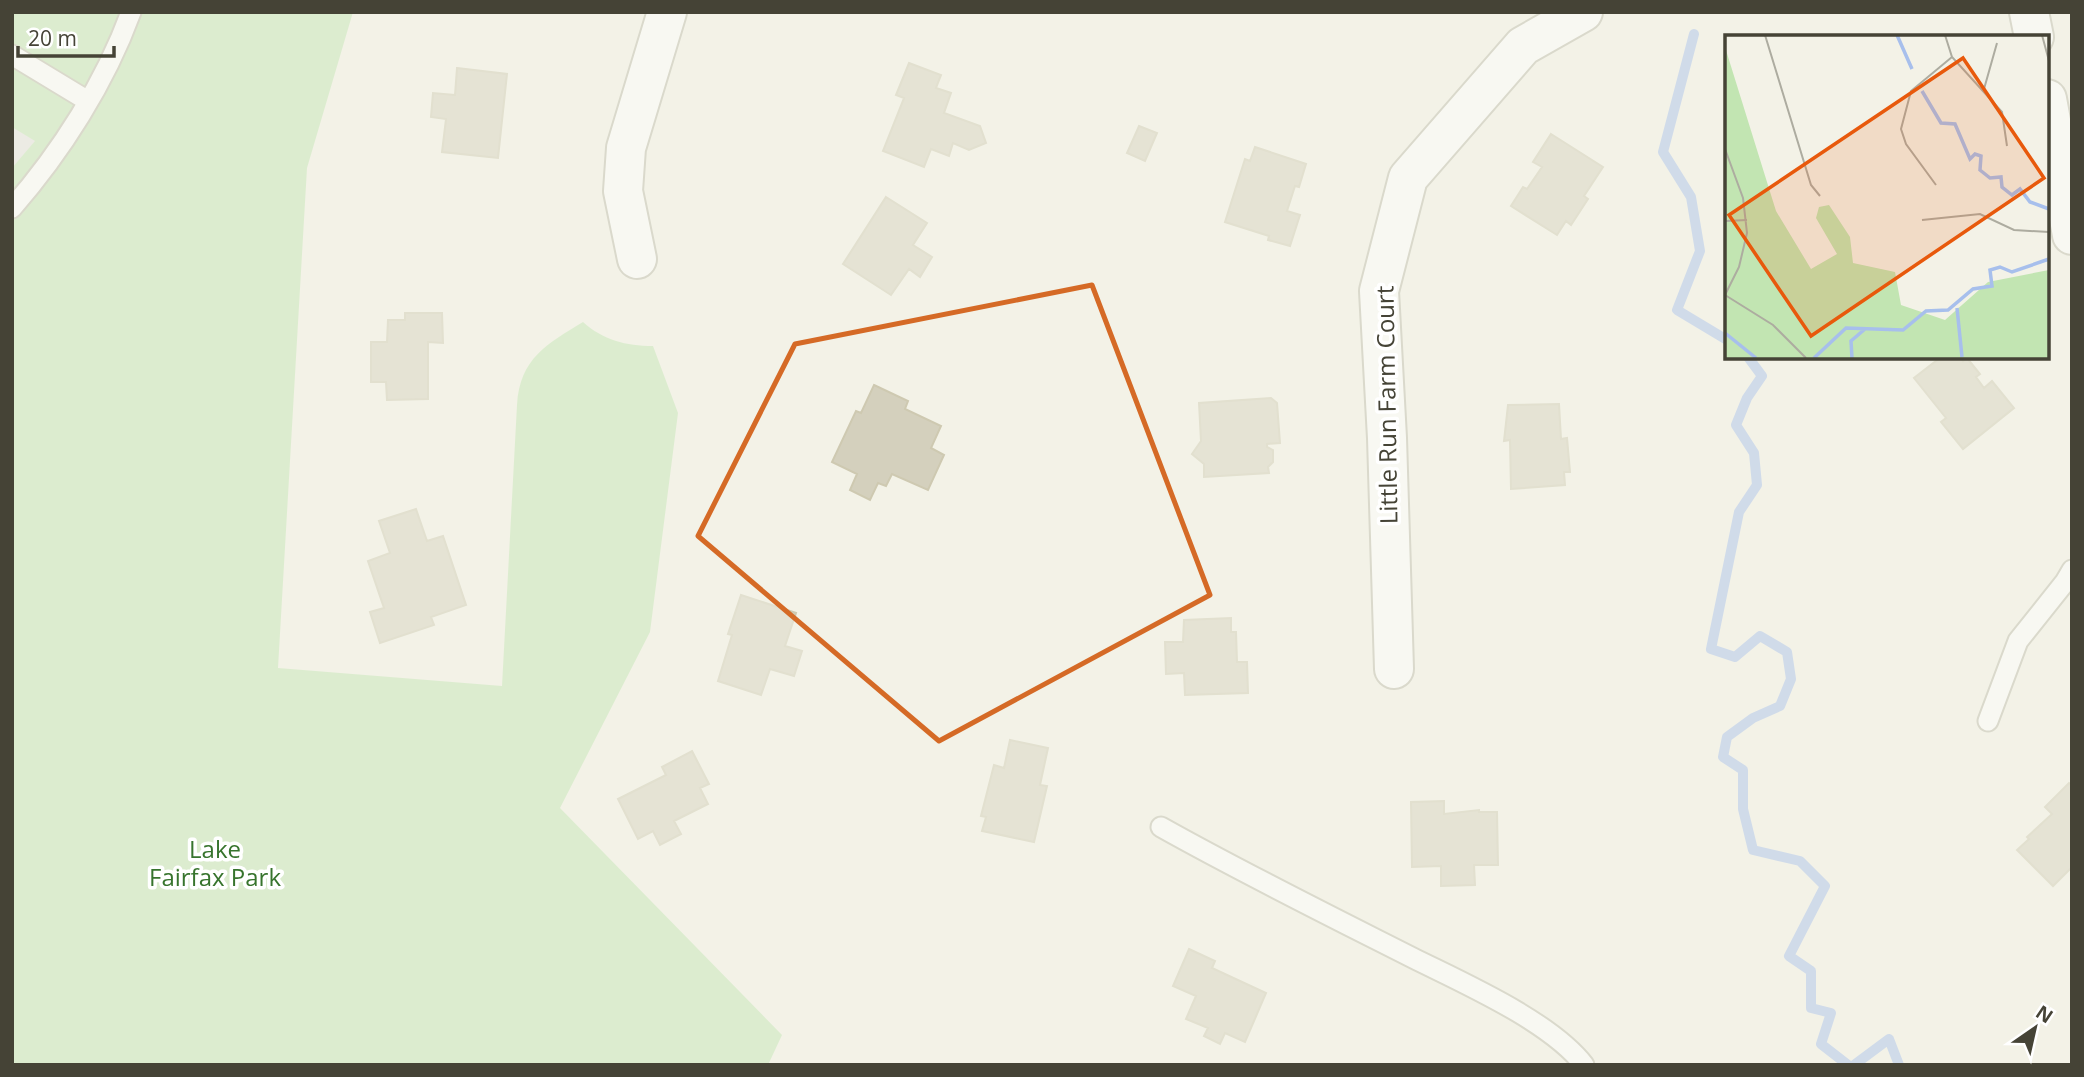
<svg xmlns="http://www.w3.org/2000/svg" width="2084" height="1077" viewBox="0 0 2084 1077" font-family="'Open Sans',sans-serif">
<rect width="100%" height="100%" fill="#f3f2e7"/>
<path fill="#c2e5b2" d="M12,12h341l-46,156 -29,500 224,18 15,-281c3,-47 30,-61 66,-83 20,18 43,24 70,24l25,67 -28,219 -90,176 222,227 -14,30h-756z"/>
<path fill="#e4e3df" d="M12,127l23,14 -23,27z"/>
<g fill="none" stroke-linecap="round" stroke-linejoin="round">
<path stroke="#a7bfec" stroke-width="10" d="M1694,34l-31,118 28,45 9,54 -23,59 50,30
M1748,357l14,19 -15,22 -11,27 18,28 3,32 -18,27 -28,137 24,8 25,-21 27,16 4,27 -11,27 -27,12 -26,19 -4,20 20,13v39l10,41 47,11 25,25 -36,70 22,15v37l20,5 -10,31 27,21
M1854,1065l35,-26 10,26"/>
</g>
<path fill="#d4d0bd" stroke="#cec9b1" stroke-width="2" d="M909,63l32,12 -5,13 15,5 -7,20 36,13 6,17 -17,7 -16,-7 -4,13 -18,-7 -7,18 -41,-16 21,-53 -8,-3z
M457,68l50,6 -9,84 -56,-6 4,-33 -15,-2 2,-24 22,2z
M1139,126l18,7 -12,28 -18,-8z
M1551,134l52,33 -19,29 4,3 -17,26 -5,-4 -9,14 -46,-29 12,-19 4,2 15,-22 -9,-5z
M1255,147l51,17 -7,23 -4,-1 -8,25 13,4 -10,31 -22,-6 1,-4 -44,-14 20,-63 5,2z
M886,197l41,26 -14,22 19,12 -12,20 -11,-8 -18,26 -48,-31z
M405,313h37l1,30 -15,-1v57l-41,1 -1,-18h-15v-40h16l1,-22h17z
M1941,357h19l3,4 4,-3 13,16 -4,3 8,11 8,-7 22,27 -51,41 -22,-27 5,-4 -32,-40z
M874,385l34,16 -3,8 36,17 -10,22 13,7 -16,35 -36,-16 -6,12 -8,-3 -8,17 -20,-10 7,-16 -25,-12 24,-51 5,2z
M1271,398l6,5 3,40 -13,1v3l6,3v12l-5,5 1,6 -65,4v-13l-12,-10 9,-13 -2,-38z
M1559,404l2,35 6,-1 3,34h-6l1,13 -54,4 -1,-49 -6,1 4,-36z
M416,509l11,32 16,-5 23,69 -35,12 3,8 -54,18 -10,-31 14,-4 -16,-47 22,-8 -11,-32z
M741,595l55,18 -11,33 17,5 -8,25 -24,-7 -9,26 -43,-14 14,-46 -4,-1z
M1231,618v14h5l1,30h10l1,31 -63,2 -1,-22 -18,1 -1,-32h18l1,-22z
M1010,740l38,8 -8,37 7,1 -13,56 -52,-11 4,-14 -5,-1 13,-51 10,3z
M692,751l17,33 -9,4 8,16 -34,17 7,13 -21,11 -7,-14 -15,8 -20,-40 48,-24 -4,-8z
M2069,783l3,2v82l-19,19 -36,-36 12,-11 -2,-2 25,-23 -7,-7z
M1444,801v13l35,-4v2h18l1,53h-24l1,20 -34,1v-20l-29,1 -1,-65z
M1189,949l26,12 -3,7 54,25 -21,49 -20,-9 -5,11 -16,-8 4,-8 -22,-9 10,-23 -23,-10z"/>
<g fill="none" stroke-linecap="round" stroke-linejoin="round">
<g stroke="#bdbbaa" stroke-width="23">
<path id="service" d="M12,55l76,46
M12,208c49,-56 93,-125 119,-196
M1988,721l30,-80 47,-59 7,-12
M1161,827c82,46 167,88 252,131 50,25 137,63 171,107"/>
</g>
<g stroke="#bdbbaa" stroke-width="42">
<path id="minor" d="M2029,12l5,25
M2047,99l25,136
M637,259l-14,-68 3,-43 41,-136
M1394,669l-7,-231 -8,-147 29,-113 115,-132 60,-34"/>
</g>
<use href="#service" stroke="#fff" stroke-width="19"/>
<use href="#minor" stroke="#fff" stroke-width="38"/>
</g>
<path d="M0 0H2084V1077H0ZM1092,285l118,310 -271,146 -241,-205 97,-192z" fill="#f3f2e7" fill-opacity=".55" fill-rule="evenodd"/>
<path fill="none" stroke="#d56a26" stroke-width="5" stroke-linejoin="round" d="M1092,285l118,310 -271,146 -241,-205 97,-192z"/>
<g text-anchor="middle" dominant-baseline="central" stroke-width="7" stroke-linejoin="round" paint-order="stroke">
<g font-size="24" fill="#454336" stroke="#fff">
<text transform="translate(1386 405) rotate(-91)">Little Run Farm Court</text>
</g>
<g font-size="24" fill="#37742d" stroke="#fff">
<text x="215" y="848">Lake<tspan x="215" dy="28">Fairfax Park</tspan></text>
</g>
</g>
<g transform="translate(1725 35)">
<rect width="324" height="324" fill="#f3f2e7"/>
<path d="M0,12l51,164 35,58 26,-15 -21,-36 3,-11 10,-2 21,32 3,26 42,9 6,33 44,15 43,-38 61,-12v88h-324z" fill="#c2e5b2"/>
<path fill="none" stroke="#a7bfec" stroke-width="3.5" d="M172,0l15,34M197,56l19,32 14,1 15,35 5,-5 6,2 -1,14 10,8 11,-1 1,10 10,8 8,-6 10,13 19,7M232,273l5,49M0,298l31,25M89,323l32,-30 57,2 23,-19 22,-1 25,-21 19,-3 -2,-16 10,-3 12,5 37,-13M127,323l-1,-17 14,-12"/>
<path fill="none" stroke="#adaca0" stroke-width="2" d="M40,0l46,150 9,11M220,0l7,22 50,55 5,34M317,0l7,26M259,54l13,-46M0,114l18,49 4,35 -8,34 -14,28 48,30 33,33M211,150l-30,-41 -5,-15 10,-38 41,-34M197,185l58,-6 34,16 35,2M0,186l22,-1"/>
<path fill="#e8590c" fill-opacity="0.15" stroke="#e8590c" stroke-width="3.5" d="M238,23l81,120 -233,158 -82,-121z"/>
<rect width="324" height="324" fill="none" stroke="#454336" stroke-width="3.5"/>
</g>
<rect width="2084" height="1077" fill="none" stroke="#454336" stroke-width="28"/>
<g transform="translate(2035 1028) rotate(34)" stroke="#ffffff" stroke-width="5" paint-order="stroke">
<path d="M0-5L12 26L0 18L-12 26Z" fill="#454336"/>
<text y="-10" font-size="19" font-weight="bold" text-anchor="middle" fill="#454336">N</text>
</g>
<path d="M18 46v10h96v-10" fill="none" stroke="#454336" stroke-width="3.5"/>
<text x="28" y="46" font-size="21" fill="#454336" stroke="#ffffff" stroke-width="5" paint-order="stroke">20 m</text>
</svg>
